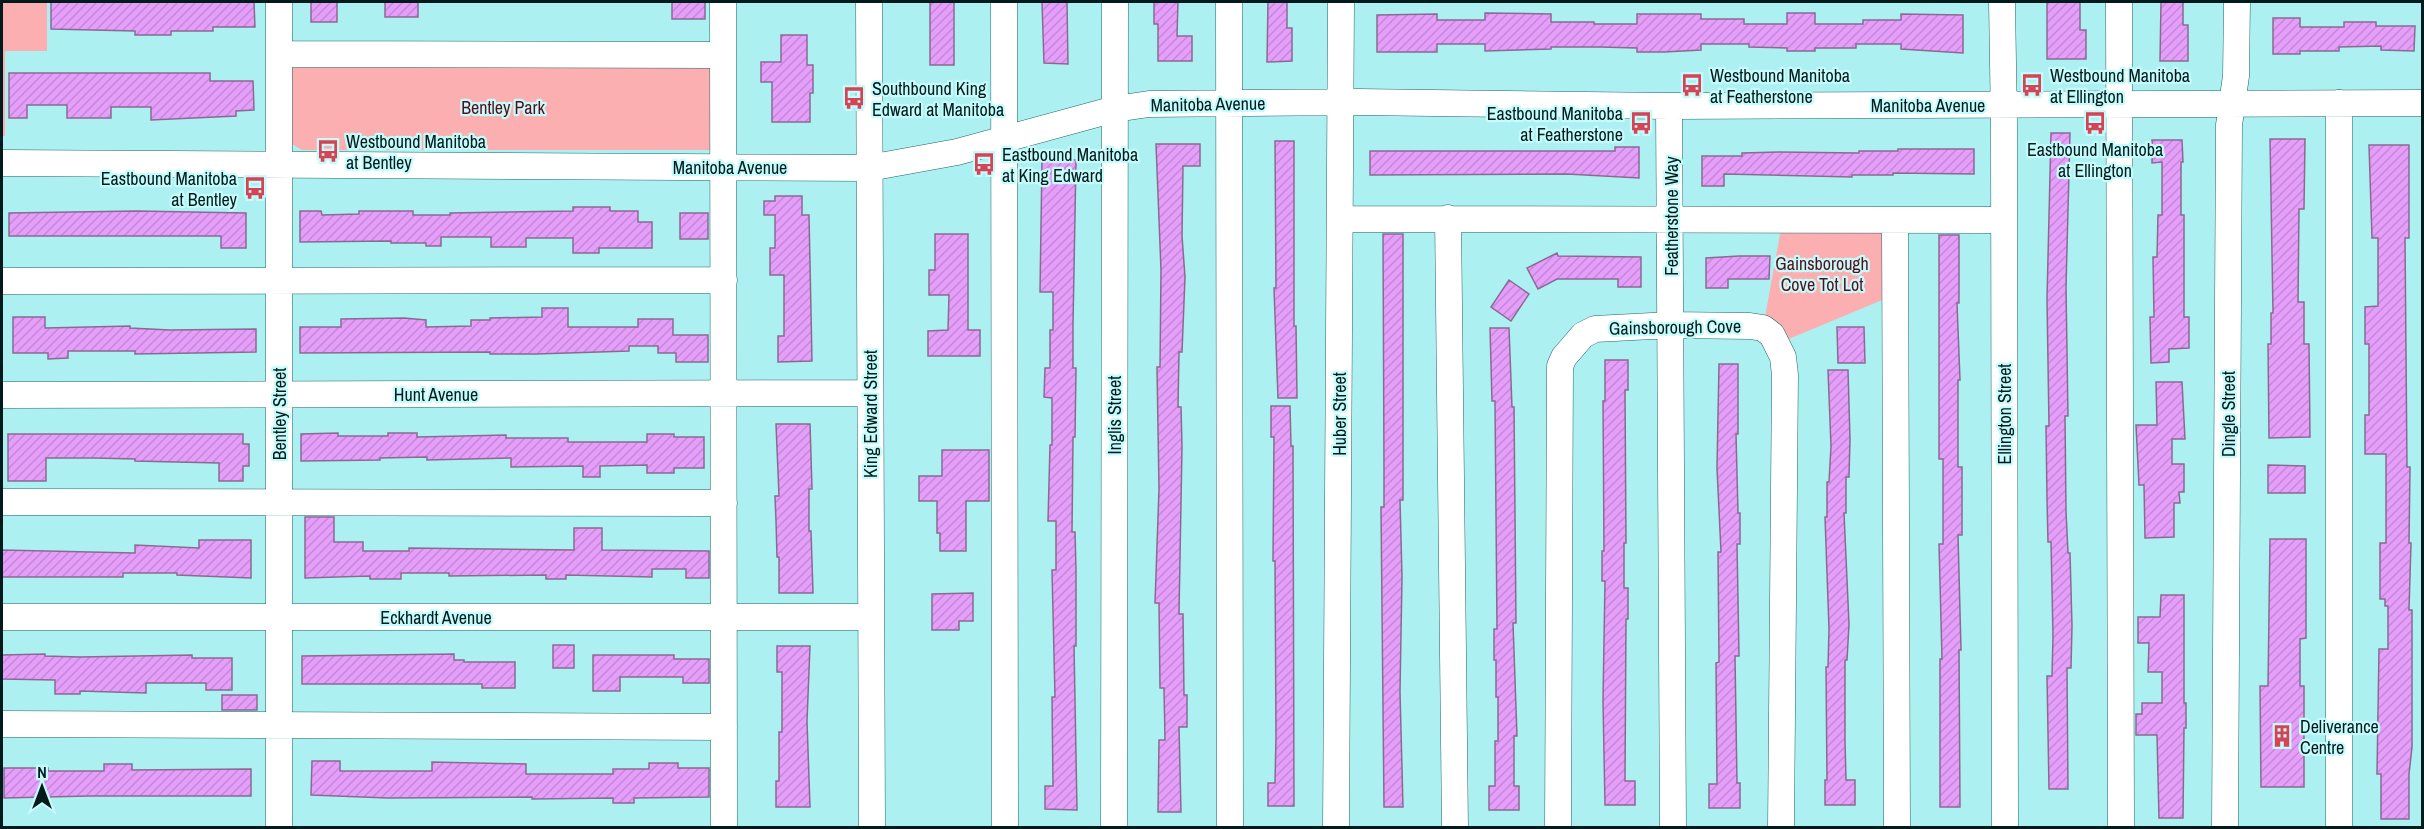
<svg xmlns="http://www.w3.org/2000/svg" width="2424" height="829" viewBox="0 0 2424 829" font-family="'Archivo Narrow',sans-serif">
<defs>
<pattern id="building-hatch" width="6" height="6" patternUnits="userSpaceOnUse" patternTransform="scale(1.5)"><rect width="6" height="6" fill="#e69efb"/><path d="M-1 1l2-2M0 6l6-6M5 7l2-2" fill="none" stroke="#c488d7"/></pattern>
</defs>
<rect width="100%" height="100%" fill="#adf0f2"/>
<path fill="#fcafb0" d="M2,2h45v49h-42v85h-3z
M293,66l419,1 -1,83h-409l-12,-7v-74z
M1782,223l97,1 9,10 -1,64 -110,46 -14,-16z"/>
<path fill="url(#building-hatch)" stroke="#896b91" stroke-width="1.5" d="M51,2h203l1,25h-42v4h-42v4h-36v-4l-84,-2z
M311,2h26v20h-26z
M385,2h33v15h-33z
M672,2h33v17h-33z
M930,2h24v63h-24z
M1042,2h25l1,62 -24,-1z
M1154,2h24l-1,34h15v25h-34v-37h-4z
M1268,2h19v26h5v33l-25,1z
M2047,2h33v28h6v29h-39z
M2161,2h22v23h5v36h-28z
M1485,13l66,1v8h43v2h43v-10h64v5h43v5h43v-11h28v11h48v-4h38v-6l62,1v38l-62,-4v-5h-45v4h-41v3h-28v-3l-38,-1v-3h-48v6l-37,2h-27v-4l-37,-1h-49v2l-66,2v-7h-48v8h-60v-37l60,-1v6h48z
M2273,18h27v9h44v-5h32v4h39l-1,25 -33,-1v-4l-42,1v4h-39v3h-27z
M781,35h26v30h6v28h-3v29h-38v-40h-11v-20h20z
M9,73h201v8h43l1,29 -18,1v5l-85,4v-13h-40v11h-44v-13h-40v13h-18z
M2051,133h19l-4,154 2,129h-3l1,95 2,42h2l2,73 -1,42h-4l1,121h-19l-2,-113h5l1,-39 -2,-95h-3l-1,-43 -1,-73h3l-2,-127z
M2270,139h35l-1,70h-5l-1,93h6v42h5l1,93 -41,1 -1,-94h3v-31h2z
M2152,140h30l1,22h-2v53h3v102h5v31l-20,1v13l-18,1 -1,-46h4l-1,-60h4l1,-42h4v-53l-10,1z
M1275,141h19v185h2l1,72h-19l-4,-110h2z
M1156,144h44v22h-17l-1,70 3,41 -3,75h-3l-1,55h3l1,40 -3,167h4l1,81h3v32h-8l2,85h-23l1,-72h6l-1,-52h-4l-1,-85h-4l4,-114 -2,-122h3l1,-97z
M2369,145h40v93h-4l2,229h3l-1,76h2l-2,67h3v137l-3,27v45h-28v-45h-4l2,-125h9v-43h-3v-7h-5v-56h6v-89h-21v-39h4v-71h-4v-37l13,-1v-68h-6z
M1615,147h24v31l-72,-4 -197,1v-24h245z
M1898,149h76v25l-81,-1v2h-41v2l-128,-3v12h-22v-30h40v-3l37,-1 80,1v-2h39z
M1042,160h34l-3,164v44h3l-1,69h-2l-1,95h3l1,38v76h-2l3,164 -32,-1v-23h8l-1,-89h3l-3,-127h4v-49h-8l2,-76h2v-47l-8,-1 1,-29h5v-38h3v-38h-13z
M775,196h27v19h7l3,146 -34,1v-26h6v-61h-14v-27h5v-33h-11v-14h11z
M573,207h37v4h28v11h14v26h-53v5h-26v-15h-47v9h-35v-10h-50v9h-15v-3h-35v-2l-91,1v-31h21l1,4 37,-1v-3h54v4h37v-2l123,-2z
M137,211l109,2v35h-25v-12h-212v-23z
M680,213h28v26h-28z
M935,234h33v96h12v26h-52v-25l20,-1 1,-35h-20v-25h6z
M1383,234h20v266h-3l2,77 -2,115 3,115h-19l-3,-300h3v-38z
M1939,235h20v68h-2l3,77h-2v87h4v68h-4l3,115h-2l1,157h-20v-148h2l-3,-115h4v-85h-4z
M1557,253l1,3 83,1v30h-23v-8h-61l-19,10 -11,-21z
M1739,256h31l-1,23h-41v9h-22v-30z
M1509,280l20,14 -18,27 -20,-14z
M542,308h26v19h70v-8h35v16h35v27h-32v-9h-18v-7h-29v5l-93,3h-46v-2l-190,1v-26h41v-8l63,-1 22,2v7l45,-1v-6h19v-2l52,-1z
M13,317h32v11l85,-2v2l40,2 86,-1v23l-121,2v-3h-67v7l-20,1v-6h-35z
M1837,327h27l1,36h-27z
M1490,328h19l3,79h2l2,216h-3l4,113h-3v50h5v24h-30v-24h6v-45h3v-44h-2v-37h-2v-31h3l-2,-228h-3z
M1605,360h23v30h-3l1,153h-2v45h4v31h-2l-1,162h10v24h-30l-2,-104 2,-120h-3v-30h2l-1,-150h2z
M1719,364h19v70h-2l2,79h2v31h-3l2,112h-4l2,127h3v25h-31v-24h8l-1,-121 3,-1 -1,-110h3l-4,-84z
M1828,370h20l2,69 -1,38h-3v36h-2l5,111 -2,36h-2v81l1,39h9v25h-30v-25h2l-1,-113h2l1,-38 -4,-112h2v-35h2l2,-36z
M2156,382h26l3,57h-13v25h12v28h-5l1,11h-6v34l-29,1 -1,-53h-5l-3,-60h21z
M1271,406h19l1,40h2l1,360h-26v-23h7l1,-46 -1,-176h-2l1,-124h-3z
M776,424h34l2,65h-3v42h2l2,62h-34v-36h-2l-1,-36 -1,-25h4z
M338,433v3h50v-3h29v4l89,-2v3h62v4h79v-8h27v3h30v31h-30v5h-27v-8l-47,1v11h-17v-11l-72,1v-9l-84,2v-3l-47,1v2l-79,1v-27z
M8,434h235v10h6v22h-6v15h-24v-18l-84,-2v-2l-41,-1h-48v23h-38z
M942,450h47v51h-23v50h-26v-18h-3v-32h-18v-25h23z
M2268,465l37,1v27h-37z
M305,517h29v25h29v9h46v-3l165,2v-22h28v22l107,1v27h-23v-9h-34v8l-86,-2v4h-20v-4l-97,1v-3h-48v6h-31v-3l-65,2z
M2270,539h36v99l-6,1v47h4v101h-43l-1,-101h8z
M199,540h52v38l-74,-3v-2h-54v4h-121v-27l133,3v-8l64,3z
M973,593v28h-14v9h-27v-36z
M2161,595h23v108h2v25h-2l-1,90h-24l-2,-83h-21v-21h6v-11h20v-31h-14l1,-29h-11v-26h22z
M553,645h21v23h-21z
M777,646h33l-3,75 3,86h-34v-26h3v-49h3v-60h-5z
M45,654v2l35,1 112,-2v3h40v32h-26v-7h-60v10l-66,-2v3h-25v-14l-53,-1v-24z
M454,654v6h10v2h51v26h-33v-4h-180v-28z
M593,655h81v4h35v24h-26v-6h-63v14h-27z
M222,695h35v15h-35z
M312,761h28v10h92v-9l94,2v10h87v-5h36v-6h29v5h31v29l-75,1v5h-21v-5l-81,1v-2l-144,1 -77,-3z
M104,764h28v6l119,-1v27h-162l-85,2v-30h44v3h56z"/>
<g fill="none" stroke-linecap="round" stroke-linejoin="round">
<g stroke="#206567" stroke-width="27">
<path id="minor" d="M723,2l1,826
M869,2l3,826
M1004,2l1,826
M1229,2l1,826
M2002,2l2,122 1,704
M2119,2l2,826
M279,54l444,1
M2339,103v725
M1669,106l4,722
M2,163l867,5 88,-16 158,-43 34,-5 210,-2 310,4 753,-3
M1448,218l7,610
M1340,219l664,1
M1895,221l2,607
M2,281l722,-1
M2,395l868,-2
M2,502l722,1
M2,617h869
M2,724l722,3
M279,828v-826
M1114,828l1,-826
M1336,828l5,-826
M1558,828l2,-462 4,-9 19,-22 12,-6 76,-4 79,1 13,2 9,7 11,22 2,18 -4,453
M2225,828l4,-703 7,-49 1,-74"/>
</g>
<use href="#minor" stroke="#fff" stroke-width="26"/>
</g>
<defs>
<g id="bus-bare" transform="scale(1.8)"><path d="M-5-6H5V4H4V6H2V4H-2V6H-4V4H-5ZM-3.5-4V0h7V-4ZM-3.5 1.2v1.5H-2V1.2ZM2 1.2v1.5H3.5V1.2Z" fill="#d54454" stroke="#c6fbfc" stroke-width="2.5" paint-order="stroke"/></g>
<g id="building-bare" transform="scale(1.8)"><path d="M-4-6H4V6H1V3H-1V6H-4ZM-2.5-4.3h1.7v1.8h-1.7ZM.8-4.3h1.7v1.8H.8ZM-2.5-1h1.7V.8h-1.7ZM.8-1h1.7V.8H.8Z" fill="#d54454" stroke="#c6fbfc" stroke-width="2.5" paint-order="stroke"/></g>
</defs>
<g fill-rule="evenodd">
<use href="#bus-bare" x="1692" y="85"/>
<use href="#bus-bare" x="2032" y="85"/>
<use href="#bus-bare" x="854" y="98"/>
<use href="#bus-bare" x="1641" y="123"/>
<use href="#bus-bare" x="2095" y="123"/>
<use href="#bus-bare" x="328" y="151"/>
<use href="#bus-bare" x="984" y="164"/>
<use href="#bus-bare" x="255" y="188"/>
<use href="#building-bare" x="2282" y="736"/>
</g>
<g text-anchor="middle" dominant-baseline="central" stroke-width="4.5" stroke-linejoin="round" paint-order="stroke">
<g font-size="18" fill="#011b1c" stroke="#c6fbfc" text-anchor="start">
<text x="1710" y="75">Westbound Manitoba<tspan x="1710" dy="21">at Featherstone</tspan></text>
<text x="2050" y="75">Westbound Manitoba<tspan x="2050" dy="21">at Ellington</tspan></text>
<text x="872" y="88">Southbound King<tspan x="872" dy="21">Edward at Manitoba</tspan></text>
<text x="1623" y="113" text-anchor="end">Eastbound Manitoba<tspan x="1623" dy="21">at Featherstone</tspan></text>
<text x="346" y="141">Westbound Manitoba<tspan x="346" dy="21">at Bentley</tspan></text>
<text x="2095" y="149" text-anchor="middle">Eastbound Manitoba<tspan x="2095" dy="21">at Ellington</tspan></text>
<text x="1002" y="154">Eastbound Manitoba<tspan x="1002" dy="21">at King Edward</tspan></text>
<text x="237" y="178" text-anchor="end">Eastbound Manitoba<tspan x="237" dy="21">at Bentley</tspan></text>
<text x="2300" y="726">Deliverance<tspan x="2300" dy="21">Centre</tspan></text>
</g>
<g font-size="18" fill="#011b1c" stroke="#c6fbfc">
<text transform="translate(1208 104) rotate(-1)">Manitoba Avenue</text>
<text x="1928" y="105">Manitoba Avenue</text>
<text x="730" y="167">Manitoba Avenue</text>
<text transform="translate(1671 216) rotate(-90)">Featherstone Way</text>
<text transform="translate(1675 327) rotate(-1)">Gainsborough Cove</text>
<text x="436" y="394">Hunt Avenue</text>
<text transform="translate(279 414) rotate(-90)">Bentley Street</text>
<text transform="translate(870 414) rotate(-90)">King Edward Street</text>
<text transform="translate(1339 414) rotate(-90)">Huber Street</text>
<text transform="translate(2004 414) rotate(-90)">Ellington Street</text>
<text transform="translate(2228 414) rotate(-90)">Dingle Street</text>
<text transform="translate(1114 415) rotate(-90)">Inglis Street</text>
<text x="436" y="617">Eckhardt Avenue</text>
</g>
<g font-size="18" fill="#590d19" stroke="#c6fbfc">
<text x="503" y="107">Bentley Park</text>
<text x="1822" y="263">Gainsborough<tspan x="1822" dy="21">Cove Tot Lot</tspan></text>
</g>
</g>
<rect width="2424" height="829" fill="none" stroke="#011b1c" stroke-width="6"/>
<g transform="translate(42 787)" stroke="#c6fbfc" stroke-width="4.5" paint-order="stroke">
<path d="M0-4.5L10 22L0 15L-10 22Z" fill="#011b1c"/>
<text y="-9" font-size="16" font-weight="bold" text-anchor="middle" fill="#011b1c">N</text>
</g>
</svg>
